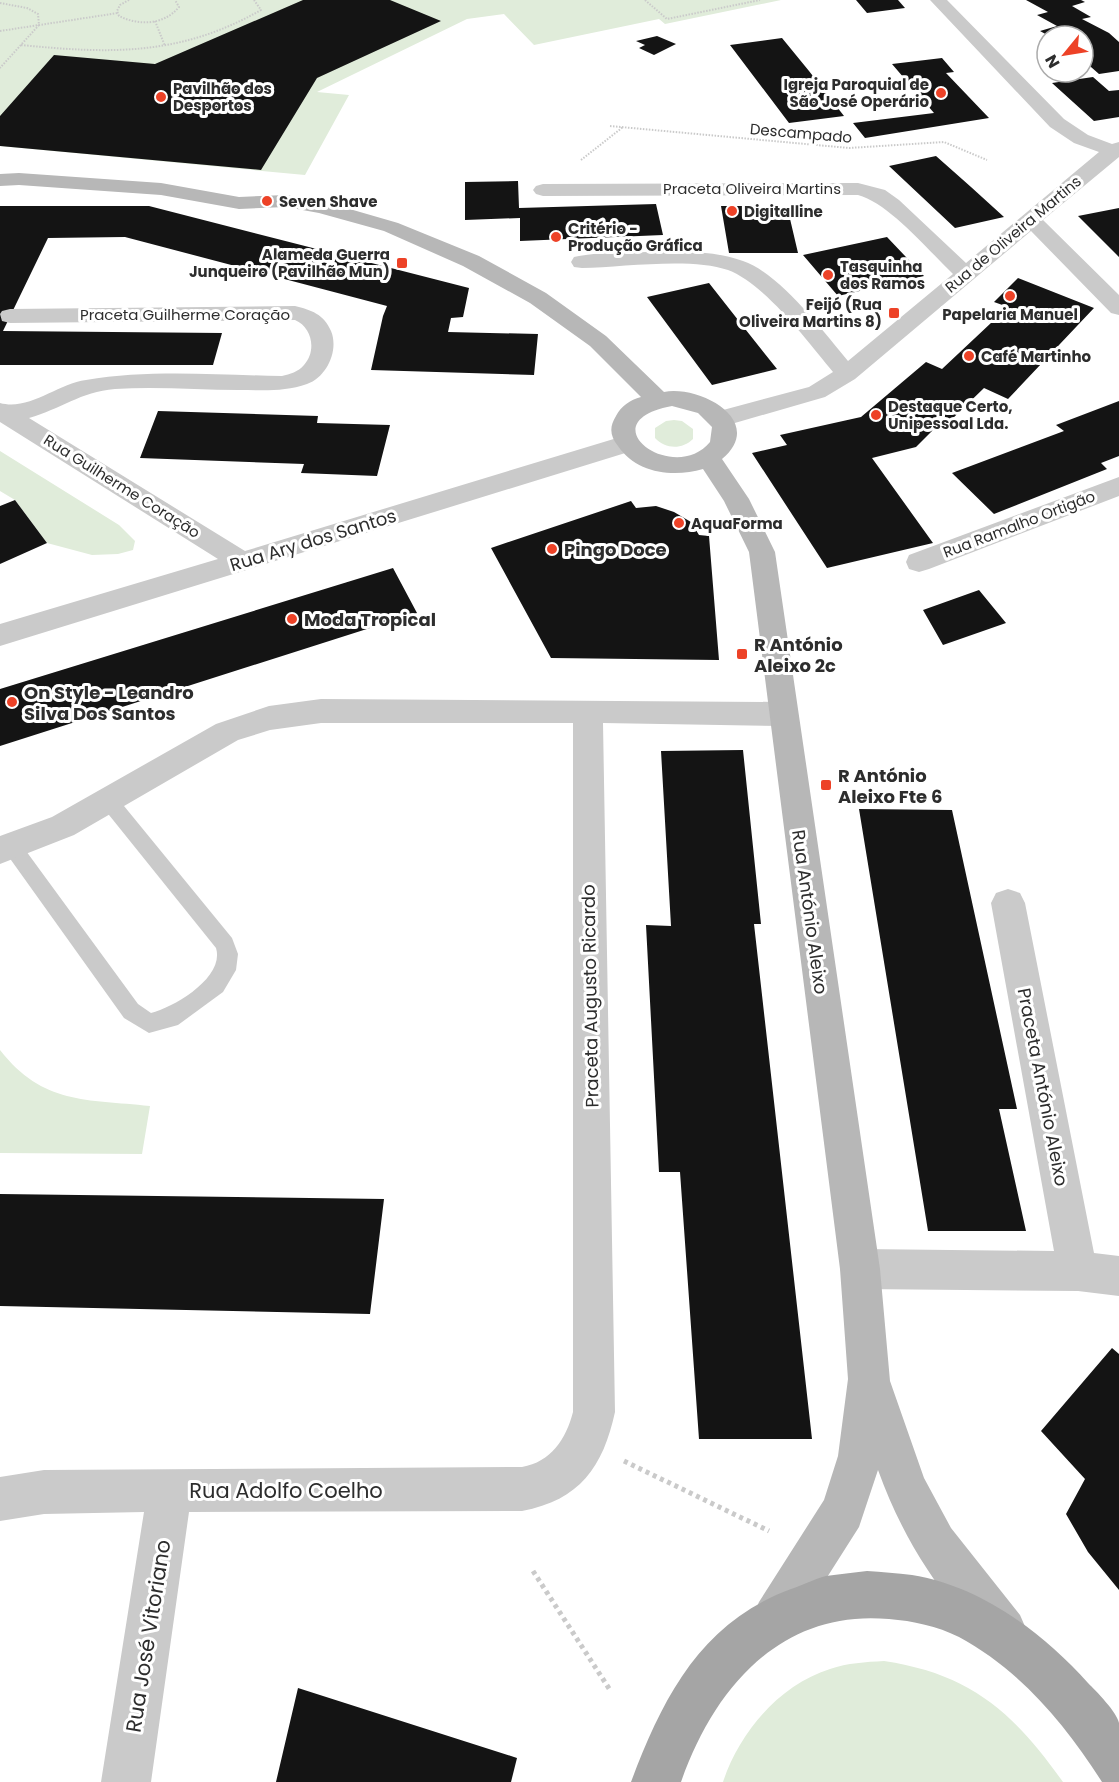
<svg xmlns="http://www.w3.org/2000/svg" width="1119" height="1782" viewBox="0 0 1119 1782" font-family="Poppins,sans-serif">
<rect width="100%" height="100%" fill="#fff"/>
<path fill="#e0ecda" d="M0,0h781l-116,24 -6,-5 -125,26 -30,-31 -37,5 -150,73 32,3 -44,80 -305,-29z
M674,420l8,1 11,8v10c-11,11 -28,10 -38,-1v-10l11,-7z
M0,451l119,74 16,16 -2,9 -15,4 -26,1 -45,-12 -32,-43 -15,-9z
M0,1050c43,55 86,49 150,56l-8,48 -142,-1z
M884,1661c87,13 130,52 179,121h-340c16,-49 56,-97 107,-113 18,-6 35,-7 54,-8z"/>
<path fill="#141414" d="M303,0h87l51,21 -124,57 -56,92 -261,-24v-30l54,-61 101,9z
M856,0h42l7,8 -38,5z
M1026,0h55l4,2 -13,4 19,11 -9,2 27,14 10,9v29l-20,3 -16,-14v-24h-34l-9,-5 17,-5 -20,-11 11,-3z
M657,36l19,8 -22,11 -15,-7 6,-3 -9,-4z
M782,38l27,33 35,45 -55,7 -59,-78z
M942,58l12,14 -8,1 43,45 -124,20 -12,-15 81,-10 -42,-49z
M1093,77l16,14 10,-1v27l-25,4 -42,-38z
M936,156l35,31 33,30 -49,11 -66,-62z
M518,181l1,27 137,-4 7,31 -143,6v-23l-55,2v-38z
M0,206h149l320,82 -6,29 -12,1 -3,14 90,2 -4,41 -163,-5 12,-54 4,-10 -262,-69 -77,1 -45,93 219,2 -9,32h-213z
M721,206h66l11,47h-69z
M1119,208v49l-41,-41z
M887,237l37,39 -86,20 -35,-41z
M1018,278l76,30 -86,91 -24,-11 -35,34 -6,-2 -27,27 -44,11 61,85 -106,25 -75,-115 35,-8 -7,-10 81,-18 65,-55 16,7 66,-62 -14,-5z
M709,283l33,42 35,44 -65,16 -65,-88z
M1119,401v55l-18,7 6,6 -113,45 -42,-41 112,-42 -8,-6z
M158,411l160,5 -1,7 73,2 -13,51 -76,-3 3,-9 -164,-6z
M15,500l32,43 -47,21v-58z
M631,501l5,7 20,-2 18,6 17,10 8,13 10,1 10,124 -168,-2 -60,-110z
M393,568l24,45 -417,133v-57z
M979,590l27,33 -63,22 -20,-35z
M743,750l18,174h-7l58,515h-113l-19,-267h-21l-13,-247 25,1 -10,-175z
M859,809l93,1 65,299h-18l27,122h-98z
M0,1194l384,5 -14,115 -370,-8z
M1112,1348l7,6v236l-31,-38 -22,-38 19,-35 -44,-48z
M298,1688l219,70 -6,24h-235z"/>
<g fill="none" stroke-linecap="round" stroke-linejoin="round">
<path stroke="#cacaca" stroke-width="2" stroke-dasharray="1.5 1.5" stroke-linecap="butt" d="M129,0l-9,5 -3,6 2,5c20,10 45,9 60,-9l-4,-7
M645,0l22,19 93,-19
M0,3l27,5 11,6 1,11 -39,43
M155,21l10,25
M0,31l118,-18
M21,45c90,9 159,11 240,-35l-7,-10
M610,126l239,22 95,-6 43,18
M581,160l42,-33"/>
<path stroke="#cacaca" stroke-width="5" stroke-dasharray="4 4" stroke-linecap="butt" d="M624,1461l145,70
M533,1571l77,119"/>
<path fill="#cacaca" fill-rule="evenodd" d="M108,792l7,3 117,143 6,16 -2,16 -13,22 -45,33 -29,8 -25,-15 -123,-172 3,-6 7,-2 7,2 120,164 13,9c24,-6 74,-36 65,-65l-115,-143 -2,-5 2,-5z"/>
<path fill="#cacaca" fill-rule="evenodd" d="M930,0h17l117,119 24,16 24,9 7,-2v15l-76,63 76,75v20l-8,-2 -80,-82 -176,148 -30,18 -104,30 -9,-2 -3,-6 3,-6 97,-26 24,-15c-25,-30 -68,-88 -105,-102 -36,-13 -106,-3 -146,-2l-8,-1 -3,-5 3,-5c23,-5 50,-4 73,-5 32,-1 65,-2 96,9 36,12 80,70 105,100l105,-87c-24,-23 -64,-71 -95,-79l-315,1 -7,-2 -3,-4 3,-4 7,-2 315,-1 27,7 14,10 67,63 133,-111 -25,-9 -24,-16z
M295,306c16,4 29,8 36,25 8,19 -4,46 -24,53 -22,8 -44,6 -68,6 -40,0 -83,-4 -124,-1 -35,3 -54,20 -86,29l216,133 372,-113 9,-2 9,2 3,6 -3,6 -635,196v-22l218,-65 -218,-137v-19c29,8 57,-19 86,-23 64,-11 131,-5 196,-4 8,-2 16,-4 22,-11 13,-14 8,-38 -9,-45l-285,3 -8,-2 -2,-7 2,-3 8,-2z
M1119,477v19l-190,73 -10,3 -10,-3 -3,-7 3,-7z
M321,699l461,3 11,4 4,8 -4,8 -11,4 -179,-3 12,689c-12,55 -35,88 -93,99l-333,1 -38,270h-50l43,-270 -100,2 -44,7v-44l44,-7 478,-3c29,-5 44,-28 51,-55v-689h-252l-51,7 -32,10 -164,95 -74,29v-28l52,-19 164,-93 53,-18z
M1008,889l12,4 5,10 69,350 25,3v40l-41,-5 -218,-2 -14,-6 -6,-14 6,-14 14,-6 194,2 -63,-348 5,-10z"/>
<path fill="#b7b7b7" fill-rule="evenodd" d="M19,173l142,10 78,14 47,-2 36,6 76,22 81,33 67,37 60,43 58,56c36,-7 103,29 58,67l27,40 26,53 105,717 10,112 34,97 27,50 69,87 7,16 -7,16 -16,7c-22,-9 -29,-22 -44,-40 -37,-46 -62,-89 -82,-144l-19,57 -68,107 -16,7 -16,-7 -7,-16 7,-16 65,-102 14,-44 10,-77 -8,-110 -91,-717 -25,-51 -21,-32c-30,9 -67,4 -85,-23 -8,-10 -9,-19 -2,-30 5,-10 14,-16 25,-19l-51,-51 -60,-43 -67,-37 -79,-35 -65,-18 -33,-6 -47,2 -78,-14 -142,-10 -19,1v-12zM672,406l26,7 14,14 -2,15c-36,44 -124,-20 -38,-36z"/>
<path fill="#a5a5a5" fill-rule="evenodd" d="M867,1571c15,1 30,2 45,4 69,11 131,58 176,108 8,8 29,29 31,40 0,18 0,40 0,59h-17c-37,-58 -82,-112 -143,-145 -22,-11 -46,-16 -70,-18 -108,-10 -175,69 -208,163h-50c32,-85 70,-160 160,-193 12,-4 23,-10 35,-13 13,-2 27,-3 41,-5z"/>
</g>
<g fill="#ed4227" stroke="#fff" stroke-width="2">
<circle cx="941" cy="93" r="6"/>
<circle cx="161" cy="97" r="6"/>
<circle cx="267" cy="201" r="6"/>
<circle cx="732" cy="211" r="6"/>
<circle cx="556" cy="237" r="6"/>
<rect x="396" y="257" width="12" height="12" rx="3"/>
<circle cx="828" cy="275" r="6"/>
<circle cx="1010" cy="296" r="6"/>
<rect x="888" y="307" width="12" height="12" rx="3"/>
<circle cx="969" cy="356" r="6"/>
<circle cx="876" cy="415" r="6"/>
<circle cx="679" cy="523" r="6"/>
<circle cx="552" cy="549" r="6"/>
<circle cx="292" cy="619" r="6"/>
<rect x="736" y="648" width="12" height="12" rx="3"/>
<circle cx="12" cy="702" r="6"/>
<rect x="820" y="779" width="12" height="12" rx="3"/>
</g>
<g text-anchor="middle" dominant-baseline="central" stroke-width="6" stroke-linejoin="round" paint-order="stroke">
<g font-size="15" font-weight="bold" fill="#2d2d2d" stroke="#fff" text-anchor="start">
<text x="929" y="84" text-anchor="end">Igreja Paroquial de<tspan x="929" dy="17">São José Operário</tspan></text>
<text x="173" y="88">Pavilhão dos<tspan x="173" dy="17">Desportos</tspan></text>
<text x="279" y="201">Seven Shave</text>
<text x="744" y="211">Digitalline</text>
<text x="568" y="228">Critério -<tspan x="568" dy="17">Produção Gráfica</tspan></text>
<text x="390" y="254" text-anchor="end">Alameda Guerra<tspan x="390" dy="17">Junqueiro (Pavilhão Mun)</tspan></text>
<text x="840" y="266">Tasquinha<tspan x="840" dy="17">dos Ramos</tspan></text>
<text x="882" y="304" text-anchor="end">Feijó (Rua<tspan x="882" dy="17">Oliveira Martins 8)</tspan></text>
<text x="1010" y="314" text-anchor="middle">Papelaria Manuel</text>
<text x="981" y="356">Café Martinho</text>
<text x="888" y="406">Destaque Certo,<tspan x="888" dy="17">Unipessoal Lda.</tspan></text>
<text x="691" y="523">AquaForma</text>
</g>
<g font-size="15" fill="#2d2d2d" stroke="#fff">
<text transform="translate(801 133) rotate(5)">Descampado</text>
<text x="752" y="188">Praceta Oliveira Martins</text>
<text transform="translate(1013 234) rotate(-40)">Rua de Oliveira Martins</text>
<text x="185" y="314">Praceta Guilherme Coração</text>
<text transform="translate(122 486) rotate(32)">Rua Guilherme Coração</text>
<text transform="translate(1019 524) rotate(-21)">Rua Ramalho Ortigão</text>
</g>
<g font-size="18" fill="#2d2d2d" stroke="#fff">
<text transform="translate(313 540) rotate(-17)">Rua Ary dos Santos</text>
<text transform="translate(810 912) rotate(82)">Rua António Aleixo</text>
<text transform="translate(590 996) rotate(-91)">Praceta Augusto Ricardo</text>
<text transform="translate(1043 1087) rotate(79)">Praceta António Aleixo</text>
</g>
<g font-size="18" font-weight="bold" fill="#2d2d2d" stroke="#fff" text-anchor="start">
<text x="564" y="549">Pingo Doce</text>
<text x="304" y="619">Moda Tropical</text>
<text x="754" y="644">R António<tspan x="754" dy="21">Aleixo 2c</tspan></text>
<text x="24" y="692">On Style - Leandro<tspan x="24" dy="21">Silva Dos Santos</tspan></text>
<text x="838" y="775">R António<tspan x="838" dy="21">Aleixo Fte 6</tspan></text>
</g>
<g font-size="21" fill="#2d2d2d" stroke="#fff">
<text x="286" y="1490">Rua Adolfo Coelho</text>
<text transform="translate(148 1636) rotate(-81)">Rua José Vitoriano</text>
</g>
</g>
<g transform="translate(1065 54) rotate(240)"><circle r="28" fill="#ffffff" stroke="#ababab" stroke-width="1.5"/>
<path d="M0-4.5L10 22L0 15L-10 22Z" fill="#ed4227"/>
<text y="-9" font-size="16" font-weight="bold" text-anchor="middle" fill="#2d2d2d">N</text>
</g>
</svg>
